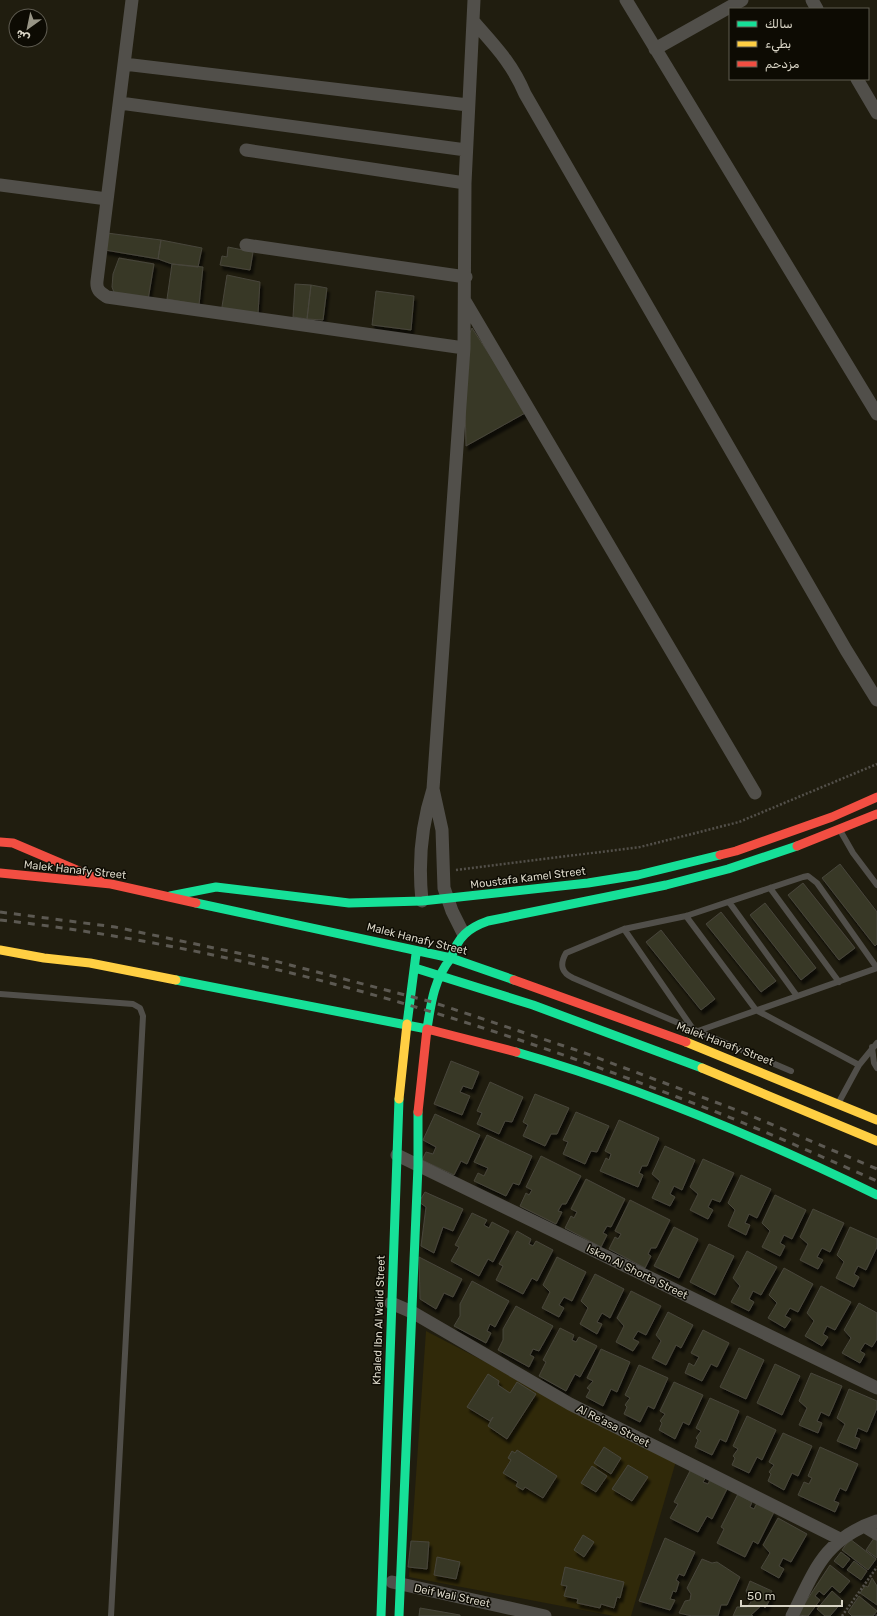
<svg xmlns="http://www.w3.org/2000/svg" width="877" height="1616" viewBox="0 0 877 1616" font-family="Rubik,Vazirmatn,sans-serif">
<defs>
<filter id="shadow"><feDropShadow dx="2.5" dy="4.5" stdDeviation="1" flood-color="#0009"/></filter>
</defs>
<rect width="100%" height="100%" fill="#201d0f"/>
<path fill="#302909" d="M426,1331l250,130 -45,155h-17l-205,-39z"/>
<path fill="#393828" stroke="#48463b" filter="url(#shadow)" d="M107,233l54,7 -3,19 -53,-9z
M161,240l41,8 -4,19 -26,-3 -14,-5z
M228,247l25,5 -3,18 -30,-5 2,-9 5,1z
M119,258l35,6 -6,36 -33,-5 -3,-8 1,-13z
M172,264l31,3 -4,38 -32,-6z
M227,275l33,7 -2,32 -37,-1z
M295,284l16,1 -4,34 -14,-2z
M311,285l16,3 -4,32 -16,-1z
M376,291l38,5 -3,34 -39,-5z
M472,328l55,84 -61,34 -1,-41 4,-70z
M840,864l37,48v32l-2,2 -53,-68z
M803,883l52,65 -16,12 -51,-65z
M765,903l51,65 -15,12 -51,-65z
M721,912l55,69 -15,11 -55,-68z
M661,930l54,69 -14,11 -55,-68z
M451,1061l28,11 -7,17 -9,-3 -3,6 10,4 -8,19 -28,-11z
M490,1082l33,15 -11,25 -7,-1 -6,13 -22,-10 5,-11 -5,-2z
M535,1094l34,14 -12,26h-6l-6,12 -22,-10 5,-11 -5,-3z
M576,1112l33,14 -12,26 -6,-1 -6,13 -22,-10 5,-12 -5,-2z
M435,1114l45,21 -13,29 -6,-3 -7,14 -32,-15 4,-8 7,2 3,-7 -13,-7z
M619,1120l40,18 -12,28h-5l-3,7 4,2 -5,12 -38,-16 6,-13 3,2 2,-6 -6,-3z
M487,1135l45,21 -13,29 -6,-2 -7,13 -32,-15 4,-8 6,3 4,-8 -14,-6z
M665,1146l30,14 -13,30 -8,-4 -4,8 5,3 -5,9 -18,-8 8,-17 -8,-7z
M541,1156l40,20 -15,28h-4l-4,7 4,1 -6,12 -36,-18 6,-13 3,2 3,-5 -6,-3z
M703,1159l31,14 -14,29 -8,-3 -4,8 5,3 -5,9 -18,-9 8,-16 -8,-7z
M741,1175l30,14 -14,29 -8,-4 -4,9 5,2 -4,10 -18,-9 7,-16 -7,-7z
M586,1179l39,20 -14,28 -4,-1 -4,7 4,2 -6,12 -36,-19 6,-12 3,2 3,-6 -6,-3z
M425,1192l38,17 -10,22 -10,-4 -9,26 -13,-7 5,-39 -7,-5z
M775,1195l31,15 -14,29 -8,-4 -4,8 5,3 -5,10 -18,-9 8,-16 -8,-8z
M630,1200l40,20 -14,28h-5l-3,6 3,2 -6,12 -36,-19 6,-12 3,2 3,-5 -6,-3z
M813,1209l31,14 -14,29 -8,-4 -5,9 6,3 -5,9 -18,-9 8,-16 -8,-7z
M472,1213l15,7 -3,5 5,3 3,-6 17,9 -16,31 -5,-3 -9,17 -28,-15 8,-14 -4,-2z
M674,1227l24,12 -19,39 -25,-12z
M850,1227l27,12v8l-11,23 -8,-4 -4,8 5,3 -5,10 -18,-9 8,-16 -7,-7z
M517,1231l14,8 -2,5 4,2 3,-5 17,9 -16,31 -5,-3 -9,16 -27,-14 7,-14 -4,-2z
M709,1244l25,12 -19,39 -25,-13z
M747,1251l30,16 -16,28 -8,-4 -4,8 5,3 -5,9 -18,-9 9,-16 -7,-8z
M419,1257l43,22 -9,18 -9,-4 -8,16 -16,-10z
M557,1257l29,15 -14,29 -8,-4 -5,8 5,3 -5,9 -17,-9 8,-16 -7,-7z
M784,1268l29,16 -15,28 -8,-4 -5,8 6,3 -6,9 -17,-10 9,-15 -8,-8z
M595,1274l29,15 -14,29 -8,-5 -5,9 5,2 -5,10 -17,-10 8,-16 -7,-7z
M472,1281l37,20 -14,26 -5,-3 -3,7 4,2 -5,10 -32,-17 6,-10v-12z
M821,1286l30,16 -16,28 -8,-4 -4,8 5,3 -6,9 -17,-10 9,-15 -7,-8z
M631,1291l30,15 -15,29 -8,-4 -5,8 6,3 -6,9 -17,-9 8,-16 -7,-8z
M859,1303l18,10v26l-5,8 -7,-4 -5,8 5,3 -5,9 -18,-10 9,-15 -7,-8z
M516,1306l37,20 -14,25 -6,-2 -3,6 4,2 -5,10 -31,-17 5,-10v-11z
M668,1312l25,13 -12,23 -5,-3 -10,20 -14,-7 9,-17 -5,-6z
M560,1328l14,7 -2,5 4,2 3,-5 18,9 -17,31 -5,-3 -9,17 -27,-15 7,-14 -3,-2z
M703,1330l26,13 -12,24 -6,-3 -9,17 -17,-8 4,-10 5,3 5,-9 -8,-4z
M739,1348l25,12 -18,39 -26,-12z
M601,1349l29,13 -13,30 -6,-3 -8,17 -17,-9 4,-7 -3,-2 6,-7 -6,-3z
M775,1364l25,12 -18,39 -25,-12z
M639,1365l29,13 -14,31 -6,-3 -8,16 -16,-8 3,-7 -2,-2 5,-7 -5,-3z
M811,1373l31,13 -13,30 -8,-4 -4,9 5,2 -4,10 -19,-8 8,-17 -8,-7z
M488,1374l11,7 -1,4 12,8 7,-11 19,12 -29,45 -19,-13 5,-9 -3,4 -23,-14z
M674,1382l29,13 -14,30 -6,-3 -8,17 -16,-9 3,-7 -2,-2 5,-7 -5,-3z
M849,1389l28,12v7l-10,24 -9,-4 -3,9 5,2 -4,10 -19,-8 8,-17 -8,-6z
M710,1398l29,13 -13,31 -6,-3 -8,16 -17,-8 3,-7 -2,-2 5,-7 -5,-3z
M747,1416l29,14 -14,30 -5,-3 -8,16 -17,-8 3,-7 -2,-2 5,-7 -5,-3z
M783,1433l29,13 -14,30 -6,-3 -8,17 -16,-9 3,-7 -2,-2 5,-7 -5,-3z
M604,1447l17,11 -10,16 -17,-11z
M820,1447l38,17 -12,27 -6,-3 -6,13 5,2 -4,9 -37,-17 6,-13 5,2 3,-6 -4,-2z
M517,1450l40,26 -14,22 -18,-11 -2,3 -7,-4 2,-4 -15,-9 8,-13 -3,-2 4,-7 3,2z
M628,1465l20,12 -16,24 -20,-12z
M592,1466l15,10 -11,16 -15,-9z
M691,1469l15,8 -3,5 5,2 3,-6 17,9 -16,32 -5,-3 -9,16 -28,-14 8,-14 -4,-2z
M738,1494l14,8 -2,5 4,2 3,-6 17,9 -16,32 -5,-3 -8,16 -28,-14 7,-14 -3,-2z
M778,1518l29,16 -16,28 -8,-4 -4,8 5,3 -5,9 -18,-10 9,-15 -7,-8z
M583,1535l11,7 -10,15 -10,-7z
M665,1538l30,14 -11,24 -5,-2 -3,6 3,2 -3,10 -3,-1 -3,8 5,1 -5,10 -31,-9z
M874,1538l3,3v17l-11,-8z
M850,1539l26,20 -8,11 -26,-20z
M411,1541l18,1 -2,27 -19,-2z
M841,1552l9,7 -7,9 -9,-7z
M437,1557l23,5 -4,17 -22,-4z
M702,1559l10,4 5,-1 23,15 -13,28h-6l-3,11h-26l-13,-3 6,-12 5,-1 1,-6 -4,-6z
M854,1561l13,10 -6,9 -14,-10z
M830,1565l20,16 -10,12 -8,-7 -8,9 -5,-4 -4,5 5,4 -12,16 -11,-1z
M565,1567l59,15 -4,16 -3,-1 -3,11 -13,-4 -1,4 -23,-5 1,-4 -14,-3 3,-10 -6,-1z
M872,1578l5,8v19l-17,-12 5,-7 3,1z
M750,1581l22,10 -3,6 2,1 -6,10 -3,-3 -11,10 2,1h-20l4,-9h10l4,-5 -5,-11z
M832,1591l11,10 -13,15h-5l-8,-7z
M859,1596l18,15 -4,5h-21l-4,-4z
M420,1608l40,7v1h-41z"/>
<g fill="none" stroke-linecap="round" stroke-linejoin="round">
<path stroke="#53504a" stroke-width="2.5" stroke-dasharray="2 2" stroke-linecap="butt" d="M456,870l184,-23 32,-8 67,-17 138,-58
M842,1616l35,-49
M876,1616l1,-1"/>
<path stroke="#514f4a" stroke-width="6" d="M841,832l12,21 24,32
M770,888l69,94
M729,902l68,94
M686,916l70,94 103,55
M624,929l69,100
M0,994l133,10 7,4 3,8 -32,600
M698,1031l179,-63 -60,-85 -9,-7 -5,1 -117,39 -62,13 -58,24c-7,12 -4,20 7,25l218,93
M872,1047l2,16 3,5
M840,1100l19,-35 18,-22"/>
<path stroke="#514f4a" stroke-width="13" d="M132,0l-35,281c-1,9 3,11 10,16l357,51
M626,0l251,414
M812,0l5,9
M474,22c21,24 38,41 51,72l321,556 31,50
M655,49l87,-49
M124,64l344,41
M857,79l20,34
M120,103l346,47
M246,150l219,33
M0,185l107,14
M246,245l220,32
M465,301l290,492
M433,789l9,41 2,58 8,23 11,22
M422,901c-4,-39 -1,-75 11,-112l31,-441 1,-165 9,-183
M397,1155l480,233
M391,1303l21,9 158,92 270,135
M864,1526l13,8
M392,1582l153,34
M792,1616c23,-46 32,-77 85,-95"/>
<path stroke="#16e098" stroke-width="9" d="M170,896l46,-9 133,16 73,-2 166,-18 50,-8 82,-20
M196,903l255,55 63,22
M451,958c7,-21 17,-30 37,-37l178,-36 62,-16 69,-23
M415,968l118,37 169,63
M176,980l251,49c4,-26 7,-50 24,-71
M407,1024l9,-70
M516,1052c125,36 244,86 361,143
M381,1616l18,-517
M399,1616l19,-450v-54"/>
<path stroke="#ffcf43" stroke-width="9" d="M0,950l44,8 46,5 86,17
M686,1042l191,78
M702,1068l175,73
M399,1099l8,-75"/>
<path stroke="#f24e42" stroke-width="9" d="M0,842l13,1 87,37
M797,846l80,-32
M720,855l16,-4 96,-34 45,-20
M0,873l111,11 85,19
M514,980l172,62
M418,1112l9,-83 89,23"/>
<path stroke="#5c5952" stroke-width="3" stroke-dasharray="7 7" stroke-linecap="butt" d="M0,912l115,15 156,33 161,42 150,50 165,62 130,55
M0,920c232,26 460,93 677,177 68,25 134,55 200,84"/>
</g>
<g text-anchor="middle" dominant-baseline="central" stroke-width="3" stroke-linejoin="round" paint-order="stroke">
<g font-size="11" fill="#d9d5c6" stroke="#0d0b03">
<text transform="translate(75 870) rotate(6)">Malek Hanafy Street</text>
<text transform="translate(528 878) rotate(-7)">Moustafa Kamel Street</text>
<text transform="translate(417 939) rotate(14)">Malek Hanafy Street</text>
<text transform="translate(725 1044) rotate(21)">Malek Hanafy Street</text>
<text transform="translate(637 1272) rotate(26)">Iskan Al Shorta Street</text>
<text transform="translate(379 1320) rotate(-88)">Khaled Ibn Al Walid Street</text>
<text transform="translate(613 1426) rotate(27)">Al Re'asa Street</text>
<text transform="translate(452 1596) rotate(12)">Deif Wali Street</text>
</g>
</g>
<rect x="729" y="8" width="140" height="72" fill="#0d0b03" stroke="#5f5c51"/>
<rect x="737" y="21" width="20" height="6" fill="#16e098" stroke="#5f5c51"/>
<text x="765" y="28" font-size="12" fill="#d9d5c6">سالك</text>
<rect x="737" y="41" width="20" height="6" fill="#ffcf43" stroke="#5f5c51"/>
<text x="765" y="48" font-size="12" fill="#d9d5c6">بطيء</text>
<rect x="737" y="61" width="20" height="6" fill="#f24e42" stroke="#5f5c51"/>
<text x="765" y="68" font-size="12" fill="#d9d5c6">مزدحم</text>
<g transform="translate(28 28) rotate(213)"><circle r="19" fill="#0d0b03" stroke="#5f5c51"/>
<path d="M0-3L7 15L0 10L-7 15Z" fill="#989586"/>
<text y="-6" font-size="11" font-weight="bold" text-anchor="middle" fill="#d9d5c6">ش</text>
</g>
<path d="M741 1600v6h101v-6" fill="none" stroke="#d9d5c6" stroke-width="2"/>
<text x="747" y="1600" font-size="12" fill="#d9d5c6" stroke="#0d0b03" stroke-width="3" paint-order="stroke">50 m</text>
</svg>
